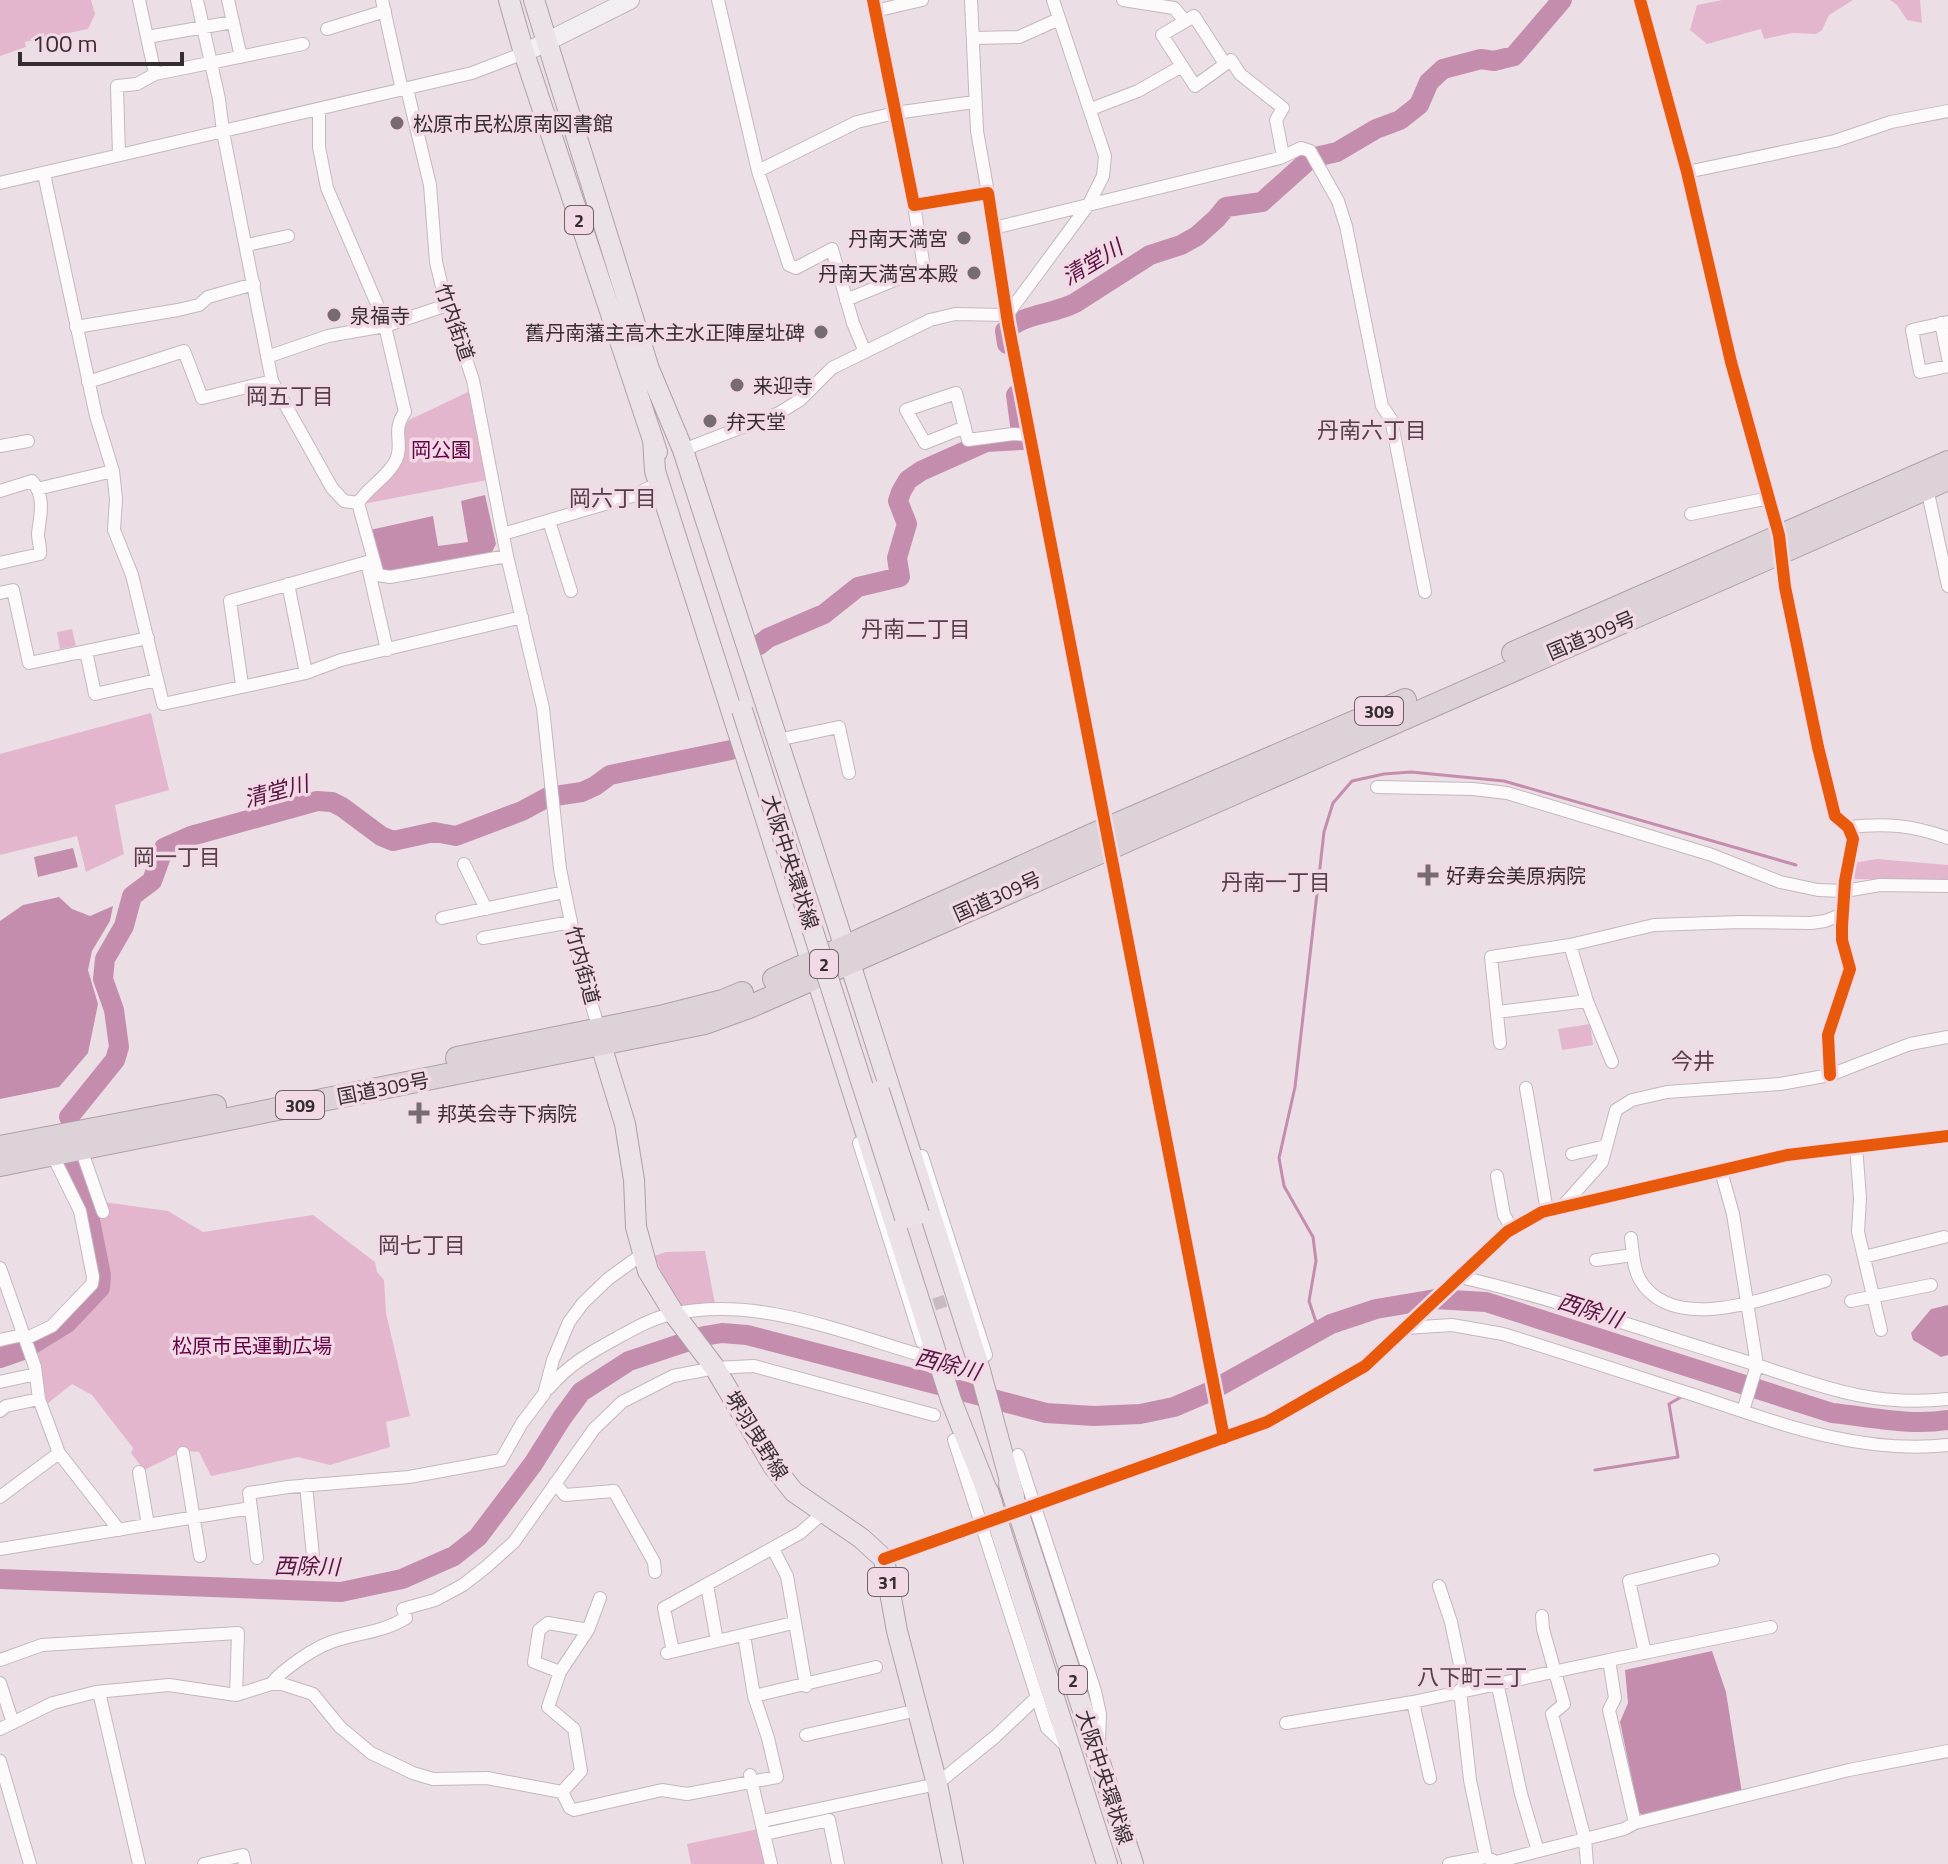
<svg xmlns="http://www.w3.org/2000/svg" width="1948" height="1864" viewBox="0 0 1948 1864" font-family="'Titillium Web','Noto Sans JP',sans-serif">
<rect width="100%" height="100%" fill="#ebdfe5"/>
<path fill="#e3b6ce" d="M0,0h91l4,14 -7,15 -63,13 1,5 -26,9z
M1722,0h131l-24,15 -7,15 -6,4 -23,-1 -29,6 -3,-10 -54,15 -17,-14 7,-25z
M1890,0h30l2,23 -15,-3 -10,-15z
M470,391l17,89 -124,24 24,-26 13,-43 9,-15z
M72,629l4,17 -16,3 -3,-17z
M151,713l18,77 -54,15 9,49 -38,18 -9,-36 -77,19v-101z
M1877,859l71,6v15l-93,-1 -4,-5 2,-11z
M1590,1024l3,21 -31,5 -4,-21z
M103,1202l65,9 35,21 110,-17 62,47 2,10 7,8 2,33 24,103 -24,6 4,25 -60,18 -32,-8 -87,19 -12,-24 -16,-1 -39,19 -13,-17 2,-5 -41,-53 -20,-11 -25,20 -10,-55c21,-16 70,-50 68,-78l-13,-66z
M705,1251l10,53 -34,1 -10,-13 -17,-36 12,-4z
M758,1829l7,35h-74l-4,-20z"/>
<path fill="#c58dad" d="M485,495l11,49 -4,8 -101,21 -9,-4 -12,-39 63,-14 5,30 30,-4 -7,-41z
M73,848l5,19 -40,10 -4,-20z
M59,897l13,12 18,7 23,-10 -3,15 -18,30 -4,19 10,34 -10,49 -29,34 -59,12v-178l23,-16z
M1948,1305v50l-7,2 -28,-17 -2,-7 20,-24z
M1712,1651l14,41 16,101 -98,22 -5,-2 -19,-91 8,-19 -3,-33z"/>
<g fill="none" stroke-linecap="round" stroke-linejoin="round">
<path stroke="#c58dad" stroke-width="3" d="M1319,1331l-10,-30 7,-40 -3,-24 -29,-51 -5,-28 16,-71 29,-255 9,-29 19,-22 32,-7 27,-2 93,9 292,84
M1595,1470l83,-13 -9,-53 12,-7"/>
<path stroke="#c58dad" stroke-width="20" d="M1007,344l-2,-13c20,-18 46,-16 70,-28l75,-48 31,-10 16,-9 19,-17 10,-12 36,-5 49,-44 26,-6 39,-23 24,-9 19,-15 10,-23 14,-13 38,-10 13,2 20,-5 48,-56
M759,645l9,-7 56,-24 34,-27 42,-10 -3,-19 10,-34 -9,-23 3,-9 7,-12 13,-9 65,-29 36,-2 -6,-45
M69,1117l46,-57 4,-13 -5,-37 -11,-31 2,-20 19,-33 8,-30 20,-15 12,-33 27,-12 126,-35 15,1 10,5 39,29 12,5 41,-9 22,4 66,-25 26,-14 34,-5 13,-6 15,-11 121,-25
M0,1358l23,-8 44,-27 33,-35 1,-13 -14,-70 -16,-40
M0,1579l341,13 61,-13 52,-23 24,-19 55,-73 29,-46 19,-26 48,-31 75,-25 18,-3 25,2 299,78 48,3 46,-2 34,-7 35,-15 122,-68 45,-15 59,-10 51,3 346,111c38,4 78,13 116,7"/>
<path stroke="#c7bbc1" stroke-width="12" stroke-dasharray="12 6" stroke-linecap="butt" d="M917,1310l43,-14"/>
<g stroke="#c2b8bd" stroke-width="14">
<path id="street" d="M139,0l16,74
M197,0l22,99 4,33 49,249 60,107 12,13 14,2
M228,0l13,57
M382,0l20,90
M718,0l40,171 31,94 7,3 36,-19 21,74 12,29
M873,0l41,205 74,-12 20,130 216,1115
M971,0l6,131 11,62
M1123,0l51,8 11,13
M1640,0l47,172 44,190 48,173 6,52 33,160 17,69 13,11 5,12 -8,42 -3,45v14l8,29 -22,66 2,40
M875,11l47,-11
M327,29l58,-18
M147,37l86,-15
M974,38l45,-1 40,-18
M1225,64l-31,-48 -32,19 33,51 36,-26 9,14 43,34 -7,12 7,36
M407,89l23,96 6,77 7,29 30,89 34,176 36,152 17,161 21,101 18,59
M319,109v38l8,41 59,137
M1091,109l47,-18 44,-25
M119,155l-2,-69 20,-2 18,-10 148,-30
M758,171l99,-49 38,-9 79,-11
M1687,172l148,-31 56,-19 57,-11
M44,174l52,242 17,55 3,28 -2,31 18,45 31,129 143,-31 35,-13 181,-43
M0,183l472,-110 52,-20
M994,228l286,-70 21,-10 9,3 28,50 8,25 36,180 9,13 34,173
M247,245l41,-9
M846,300l78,-32 -10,-63
M1007,315l82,-111 14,-28 2,-20 -52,-156
M1948,322l-36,8 8,42 28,-6
M1941,323l7,35
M76,327l102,-17 21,-5 9,-8 46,-13
M267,357l61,-21 57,-10 62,-21
M88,382l96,-31 18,47 70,-17
M965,427l-40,16 -19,-33 50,-17 12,47 45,-6 18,1
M0,446l28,-5
M683,450l96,-37 21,-13 32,-32 98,-48 25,-6 52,1
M1927,488l21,98
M37,489l76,-18
M0,491l32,-10c14,16 8,34 6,53 0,7 3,13 2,20l-40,9
M358,503l20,72 12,2 117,-21
M358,503c10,-16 30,-26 38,-43 8,-17 -5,-29 9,-48l-20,-86
M1691,514l78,-16
M549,521l22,70
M503,534l129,-38 27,-13
M368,567l19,83
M288,584l18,89
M0,593l13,-3 16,73 119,-25
M86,651l9,43 62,-14
M242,685l-12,-84 137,-39
M777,740l62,-13 10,46
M1377,787l96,2 34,4 205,62 68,27 38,8 27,1 35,-6 68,1
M1848,827c38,-4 64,-2 100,11
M464,864l22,45
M442,918l122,-26
M483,938l88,-16
M1570,945l17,56 25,61
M1497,1012l90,-11
M1500,1043l-9,-86 79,-12 84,-20 86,-3 71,1 14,-2 18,-7
M1526,1088l21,123
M859,1143l63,199
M1856,1146l4,52 -2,34 23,98
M81,1149l22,63
M1572,1154l34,-8
M922,1156l64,199
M1721,1171l12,43 24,151 -14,46
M1497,1176l7,39 8,14
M1562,1207l40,-45 14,-52 16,-10 35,-8 113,-8 50,-9 80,-31 38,-7
M1631,1238c2,14 2,30 9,42 35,58 136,14 185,1
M1864,1257l80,-20
M1596,1260l37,-5
M0,1268l35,99 4,32 20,54 60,77
M1460,1277c93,21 183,53 275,81 77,24 129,50 213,41
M1851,1301l80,-16
M1405,1328l47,-3 51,9c65,20 129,41 194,62 81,27 164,59 251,49
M25,1339l27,-13 40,-42 1,-7 -13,-66 -28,-57
M0,1340l23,-5
M0,1382l36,-8
M549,1388c19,-23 42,-36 68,-50 18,-10 35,-20 56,-24 82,-18 166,17 244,40
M0,1411l6,-5 33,-7
M954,1440l93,288 19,18
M183,1453l17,103
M1018,1455l77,236 5,23 -1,29
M139,1472l9,53
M555,1483l10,12 49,-4 40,71 1,10
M306,1485l7,71
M0,1497l59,-44
M1031,1507l236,-85 98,-56 142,-134 35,-20 245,-57 161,-19
M251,1508l6,50
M0,1549l251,-41 -2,-15 39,-6 121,-10 92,-17 21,-37 22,-29 9,-34 16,-38 14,-19 25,-24 33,-24
M773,1549l14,27 19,110
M884,1559l101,-35
M707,1585l10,56
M1439,1586l12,36 14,67
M1542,1616l1,13 21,75 -12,10 33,125 2,25
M744,1635l10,61 122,-29
M673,1651l-9,-43 136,-75 23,-20
M667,1653l126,-30
M1645,1653l-16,-72 84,-21
M0,1660l42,-15 196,-12 -2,62
M1609,1660l162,-33
M560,1672l-26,-10 5,-32 9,-7 40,7
M1497,1682l24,112 17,57
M0,1683l13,40
M271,1684c12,-15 44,-37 63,-43 25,-8 49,-9 72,-23l-3,-9 32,-9 28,-15 23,-18 28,-25 80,-113 28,-27 51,-26 42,-8 39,-2 180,49
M1460,1690l10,90 16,77
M99,1692l40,172
M1413,1702l17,76
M1286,1723l127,-21 196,-42 6,38 -6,12 26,113
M0,1729l53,-26 43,-11 73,-7 67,10 35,-11h11l31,10 27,33 31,26 42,20 20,6 54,-1 75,14 8,16 4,2 88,-20 25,4 90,-17 -9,-39 -14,-42
M806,1735l112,-25
M0,1761l30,103
M750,1775l21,89
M562,1792l19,-21 -7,-42 -26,-22 12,-35 28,-42 12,-32
M763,1821l174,-37 59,-48 41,-39
M765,1834l64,-14 9,44
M204,1864l39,-9 2,9
M1449,1864l37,-7 10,5 128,-33 11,-6 214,-53 99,-19"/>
</g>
<g stroke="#c2b8bd" stroke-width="20">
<path id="secondary" d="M524,53l106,-53"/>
</g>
<g stroke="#ae9fa7" stroke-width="22">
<path id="primary" d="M509,0l15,53 133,399
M534,0l119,382
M649,369l34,81 154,473 141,440 36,133
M653,439l2,32 296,929 41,103
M599,1029l2,16 24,79 9,56 2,47 12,44 27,44 40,53 59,99 20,25 67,46 23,21 13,72 40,153 16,80
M1009,1484l124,380
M988,1491l119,373"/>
</g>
<g stroke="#ae9fa7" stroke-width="24">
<path id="highway" d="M1513,653l435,-191
M774,979l318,-144 313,-135
M457,1058l207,-42 59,-15 19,-8
M0,1147l215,-41
M0,1165l705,-142 44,-16 1199,-528"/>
</g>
<use href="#street" stroke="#fcfafb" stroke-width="12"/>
<use href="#secondary" stroke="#f3eef1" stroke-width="18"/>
<use href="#primary" stroke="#eae2e7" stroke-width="20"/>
<use href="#highway" stroke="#ddd2d8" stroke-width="22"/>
<g stroke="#ae9fa7" stroke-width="22" stroke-linecap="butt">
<path id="primary-bridge" d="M742,710l163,508
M879,1091l40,123"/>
</g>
<use href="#primary-bridge" stroke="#eae2e7" stroke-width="20"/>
<g stroke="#f1d9e5" stroke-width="17">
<path id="cycleway" d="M873,0l41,205 74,-12 20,130 216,1115
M1640,0l47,172 44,190 48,173 6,52 33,160 17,69 13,11 5,12 -8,42 -3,45v14l8,29 -22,66 2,40
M884,1559l383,-137 98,-56 142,-134 35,-20 245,-57 161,-19"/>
</g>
<use href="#cycleway" stroke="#e8590c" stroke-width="12"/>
</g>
<g fill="#756b70" stroke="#f1d9e5" stroke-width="3">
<circle cx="397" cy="123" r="8"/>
<circle cx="964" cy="238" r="8"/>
<circle cx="974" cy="273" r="8"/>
<circle cx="334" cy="315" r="8"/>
<circle cx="821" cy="332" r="8"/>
<circle cx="737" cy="385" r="8"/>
<circle cx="710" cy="421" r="8"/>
<path d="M1424 863h8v8h8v8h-8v8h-8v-8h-8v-8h8z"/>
<path d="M415 1101h8v8h8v8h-8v8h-8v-8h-8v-8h8z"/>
</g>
<g text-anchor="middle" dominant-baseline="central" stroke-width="7" stroke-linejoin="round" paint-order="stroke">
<g fill="#f1d9e5" stroke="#6e6167" stroke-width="2">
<rect x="565" y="206" width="28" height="28" rx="6"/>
<rect x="1355" y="697" width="48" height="28" rx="6"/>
<rect x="810" y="950" width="28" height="28" rx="6"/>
<rect x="276" y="1091" width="48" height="28" rx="6"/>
<rect x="868" y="1568" width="40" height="28" rx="6"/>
<rect x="1059" y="1666" width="28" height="28" rx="6"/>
</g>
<g font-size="18" font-weight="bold" fill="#362d31">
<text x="579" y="220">2</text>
<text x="1379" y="711">309</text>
<text x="824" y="964">2</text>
<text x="300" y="1105">309</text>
<text x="888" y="1582">31</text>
<text x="1073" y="1680">2</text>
</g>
<g font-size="20" fill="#362d31" stroke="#f1d9e5" text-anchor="start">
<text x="413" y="123">松原市民松原南図書館</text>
<text x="948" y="238" text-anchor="end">丹南天満宮</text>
<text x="958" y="273" text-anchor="end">丹南天満宮本殿</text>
<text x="350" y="315">泉福寺</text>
<text x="805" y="332" text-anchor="end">舊丹南藩主高木主水正陣屋址碑</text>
<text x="753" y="385">来迎寺</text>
<text x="726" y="421">弁天堂</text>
<text x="1446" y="875">好寿会美原病院</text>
<text x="437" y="1113">邦英会寺下病院</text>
</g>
<g font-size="20" fill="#362d31" stroke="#f1d9e5">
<text transform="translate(455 322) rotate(71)">竹内街道</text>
<text transform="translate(1591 635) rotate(-23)">国道309号</text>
<text transform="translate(791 862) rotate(72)">大阪中央環状線</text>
<text transform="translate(997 896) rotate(-24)">国道309号</text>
<text transform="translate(583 965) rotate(75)">竹内街道</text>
<text transform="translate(383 1088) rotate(-11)">国道309号</text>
<text transform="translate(757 1435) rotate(58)">堺羽曳野線</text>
<text transform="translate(1105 1777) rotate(72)">大阪中央環状線</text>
</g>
<g font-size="20" fill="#630145" stroke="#f1d9e5">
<text x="441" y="449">岡公園</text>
<text x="252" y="1345">松原市民運動広場</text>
</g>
<g font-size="22" font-style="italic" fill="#58123f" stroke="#f1d9e5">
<text transform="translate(1092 262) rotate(-31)">清堂川</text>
<text transform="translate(276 791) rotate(-15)">清堂川</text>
<text transform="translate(1590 1310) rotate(18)">西除川</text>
<text transform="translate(948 1364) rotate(14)">西除川</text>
<text transform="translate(307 1566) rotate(1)">西除川</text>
</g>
<g font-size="22" fill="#54404b" stroke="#f1d9e5">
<text x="290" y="396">岡五丁目</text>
<text x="1372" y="430">丹南六丁目</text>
<text x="613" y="498">岡六丁目</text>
<text x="916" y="629">丹南二丁目</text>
<text x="177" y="857">岡一丁目</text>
<text x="1276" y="882">丹南一丁目</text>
<text x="1693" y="1061">今井</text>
<text x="422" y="1245">岡七丁目</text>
<text x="1472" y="1677">八下町三丁</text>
</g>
</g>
<path d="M20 52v12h162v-12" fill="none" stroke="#362d31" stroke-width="4"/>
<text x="32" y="52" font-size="24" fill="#362d31" stroke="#f1d9e5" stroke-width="6" paint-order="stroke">100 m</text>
</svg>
